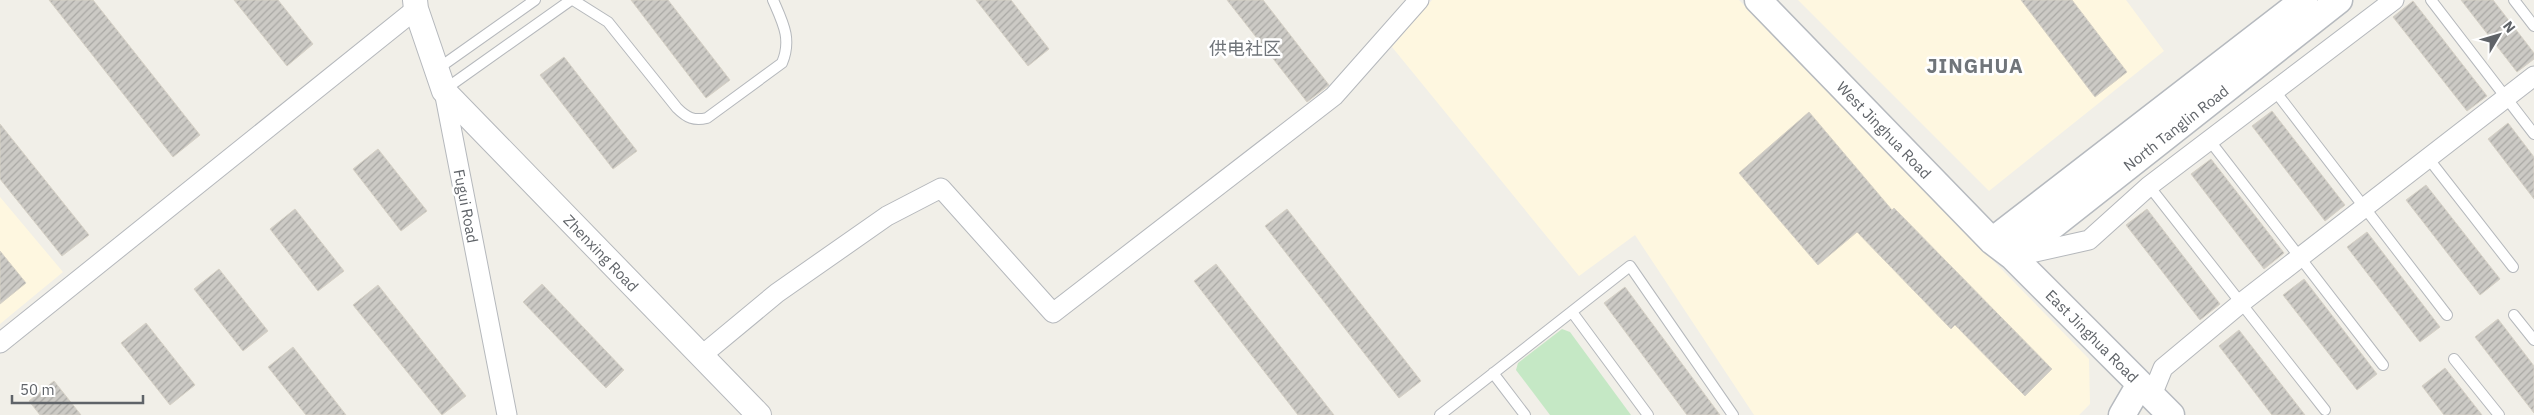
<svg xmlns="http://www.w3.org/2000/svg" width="2534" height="415" viewBox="0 0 2534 415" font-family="'IBM Plex Sans','Noto Sans SC',sans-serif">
<defs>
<pattern id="building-hatch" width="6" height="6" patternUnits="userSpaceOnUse" patternTransform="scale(1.25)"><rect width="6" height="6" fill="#cccac5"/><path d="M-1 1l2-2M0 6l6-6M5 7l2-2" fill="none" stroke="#a9a8a4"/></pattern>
</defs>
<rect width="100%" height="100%" fill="#f1efe8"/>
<path fill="#fef7e0" d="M1432,0h307l350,359 1,45 -11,11h-325l-119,-180 -56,41 -187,-229z
M1798,0h328l38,51 -175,140z
M0,197l63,75 -63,52z"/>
<path fill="#c5e8c5" d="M1562,329l8,3 61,83h-81l-34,-45 2,-7z"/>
<path fill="url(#building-hatch)" stroke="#d6d1c6" d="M49,0h44l107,135 -27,22z
M234,0h44l35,44 -26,22z
M631,0h37l62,80 -24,18z
M976,0h35l38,49 -21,17z
M1227,0h36l66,85 -22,17z
M2021,0h51l55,72 -32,25z
M2461,0h32l41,53v6l-17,13z
M2413,1l74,95 -20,15 -74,-94z
M564,57l73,94 -24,18 -73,-94z
M2272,111l73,94 -20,16 -73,-95z
M1809,112l83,98 2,-2 158,161 -27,27 -70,-71 -4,4 -94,-97 -39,33 -79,-92z
M2508,123l26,34v42l-46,-60z
M0,124l89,111 -27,21 -62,-77z
M378,149l49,62 -26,20 -48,-62z
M2211,159l73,94 -20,16 -73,-95z
M2426,185l74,94 -20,16 -74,-95z
M295,209l49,62 -26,20 -48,-62z
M1287,209l134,172 -22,17 -134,-172z
M2147,209l73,95 -20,16 -74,-95z
M2367,232l73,95 -20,15 -73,-95z
M0,251l26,32 -26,21z
M1216,264l118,151h-36l-104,-134z
M219,269l49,62 -25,20 -49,-62z
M2304,279l73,95 -20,16 -74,-95z
M542,284l82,86 -18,18 -83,-86z
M378,285l88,111 -24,19 -89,-110z
M1625,287l95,128h-33l-83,-112z
M2498,319l36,47v47l-59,-76z
M146,323l49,62 -25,20 -49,-62z
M2239,330l66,85h-33l-53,-69z
M293,347l53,68h-40l-38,-48z
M2445,368l37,47h-38l-22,-29z
M54,381l27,34h-41l-11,-14z"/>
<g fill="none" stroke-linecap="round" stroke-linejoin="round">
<g stroke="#b5b8bc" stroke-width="12">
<path id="service" d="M573,0l35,22 69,86c10,10 17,13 30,10l75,-55c10,-24 1,-40 -9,-63
M2431,0l103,134
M2514,0l20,26
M436,70l99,-70
M444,90l127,-90
M2275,91l172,224
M2210,141l173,224
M2428,158l85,109
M2149,186l176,224
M1572,312l76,103
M2514,315l20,25
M2454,359l45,56
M1493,373l32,42
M1440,415l190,-149 103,149"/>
</g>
<g stroke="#b5b8bc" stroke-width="21">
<path id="minor" d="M444,91l63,324
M2018,256l71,-16 60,-54 245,-186
M0,343l416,-334
M701,356l76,-63 110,-77 54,-28 112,125 281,-217 85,-96
M2152,395l11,-27 78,-65 293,-227"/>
</g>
<g stroke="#b5b8bc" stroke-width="26">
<path id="tertiary" d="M415,0l1,9 28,82 315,324"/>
</g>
<g stroke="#b6babf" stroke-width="29">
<path id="secondary" d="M1758,0l234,241 21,16 158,158
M1992,241l312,-241
M2013,257l326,-257
M2122,415l18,-31"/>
</g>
<use href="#service" stroke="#fff" stroke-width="10"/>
<use href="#minor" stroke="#fff" stroke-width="19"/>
<use href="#tertiary" stroke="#fff" stroke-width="24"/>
<use href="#secondary" stroke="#fff" stroke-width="26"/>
</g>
<g text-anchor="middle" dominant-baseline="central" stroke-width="5" stroke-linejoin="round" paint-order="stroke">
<g font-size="15" fill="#5f6368" stroke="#fff">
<text transform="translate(2176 128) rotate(-38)">North Tanglin Road</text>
<text transform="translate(1884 130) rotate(46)">West Jinghua Road</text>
<text transform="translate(466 206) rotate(79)">Fugui Road</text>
<text transform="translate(601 253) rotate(46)">Zhenxing Road</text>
<text transform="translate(2092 336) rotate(45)">East Jinghua Road</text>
</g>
<g font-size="18" fill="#70757a" stroke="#fff">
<text x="1245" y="48">供电社区</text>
</g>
<g font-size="20" font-weight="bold" letter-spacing="1" fill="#70757a" stroke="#fff">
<text x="1975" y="65">JINGHUA</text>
</g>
</g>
<g transform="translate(2499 35) rotate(52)" stroke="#ffffff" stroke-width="4" paint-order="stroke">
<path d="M0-4L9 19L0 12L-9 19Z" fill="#5f6368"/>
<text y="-8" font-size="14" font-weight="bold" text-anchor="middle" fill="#5f6368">N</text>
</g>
<path d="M12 395v8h131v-8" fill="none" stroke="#5f6368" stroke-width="2.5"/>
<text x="20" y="395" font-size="15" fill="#5f6368" stroke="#ffffff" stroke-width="4" paint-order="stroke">50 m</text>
</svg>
